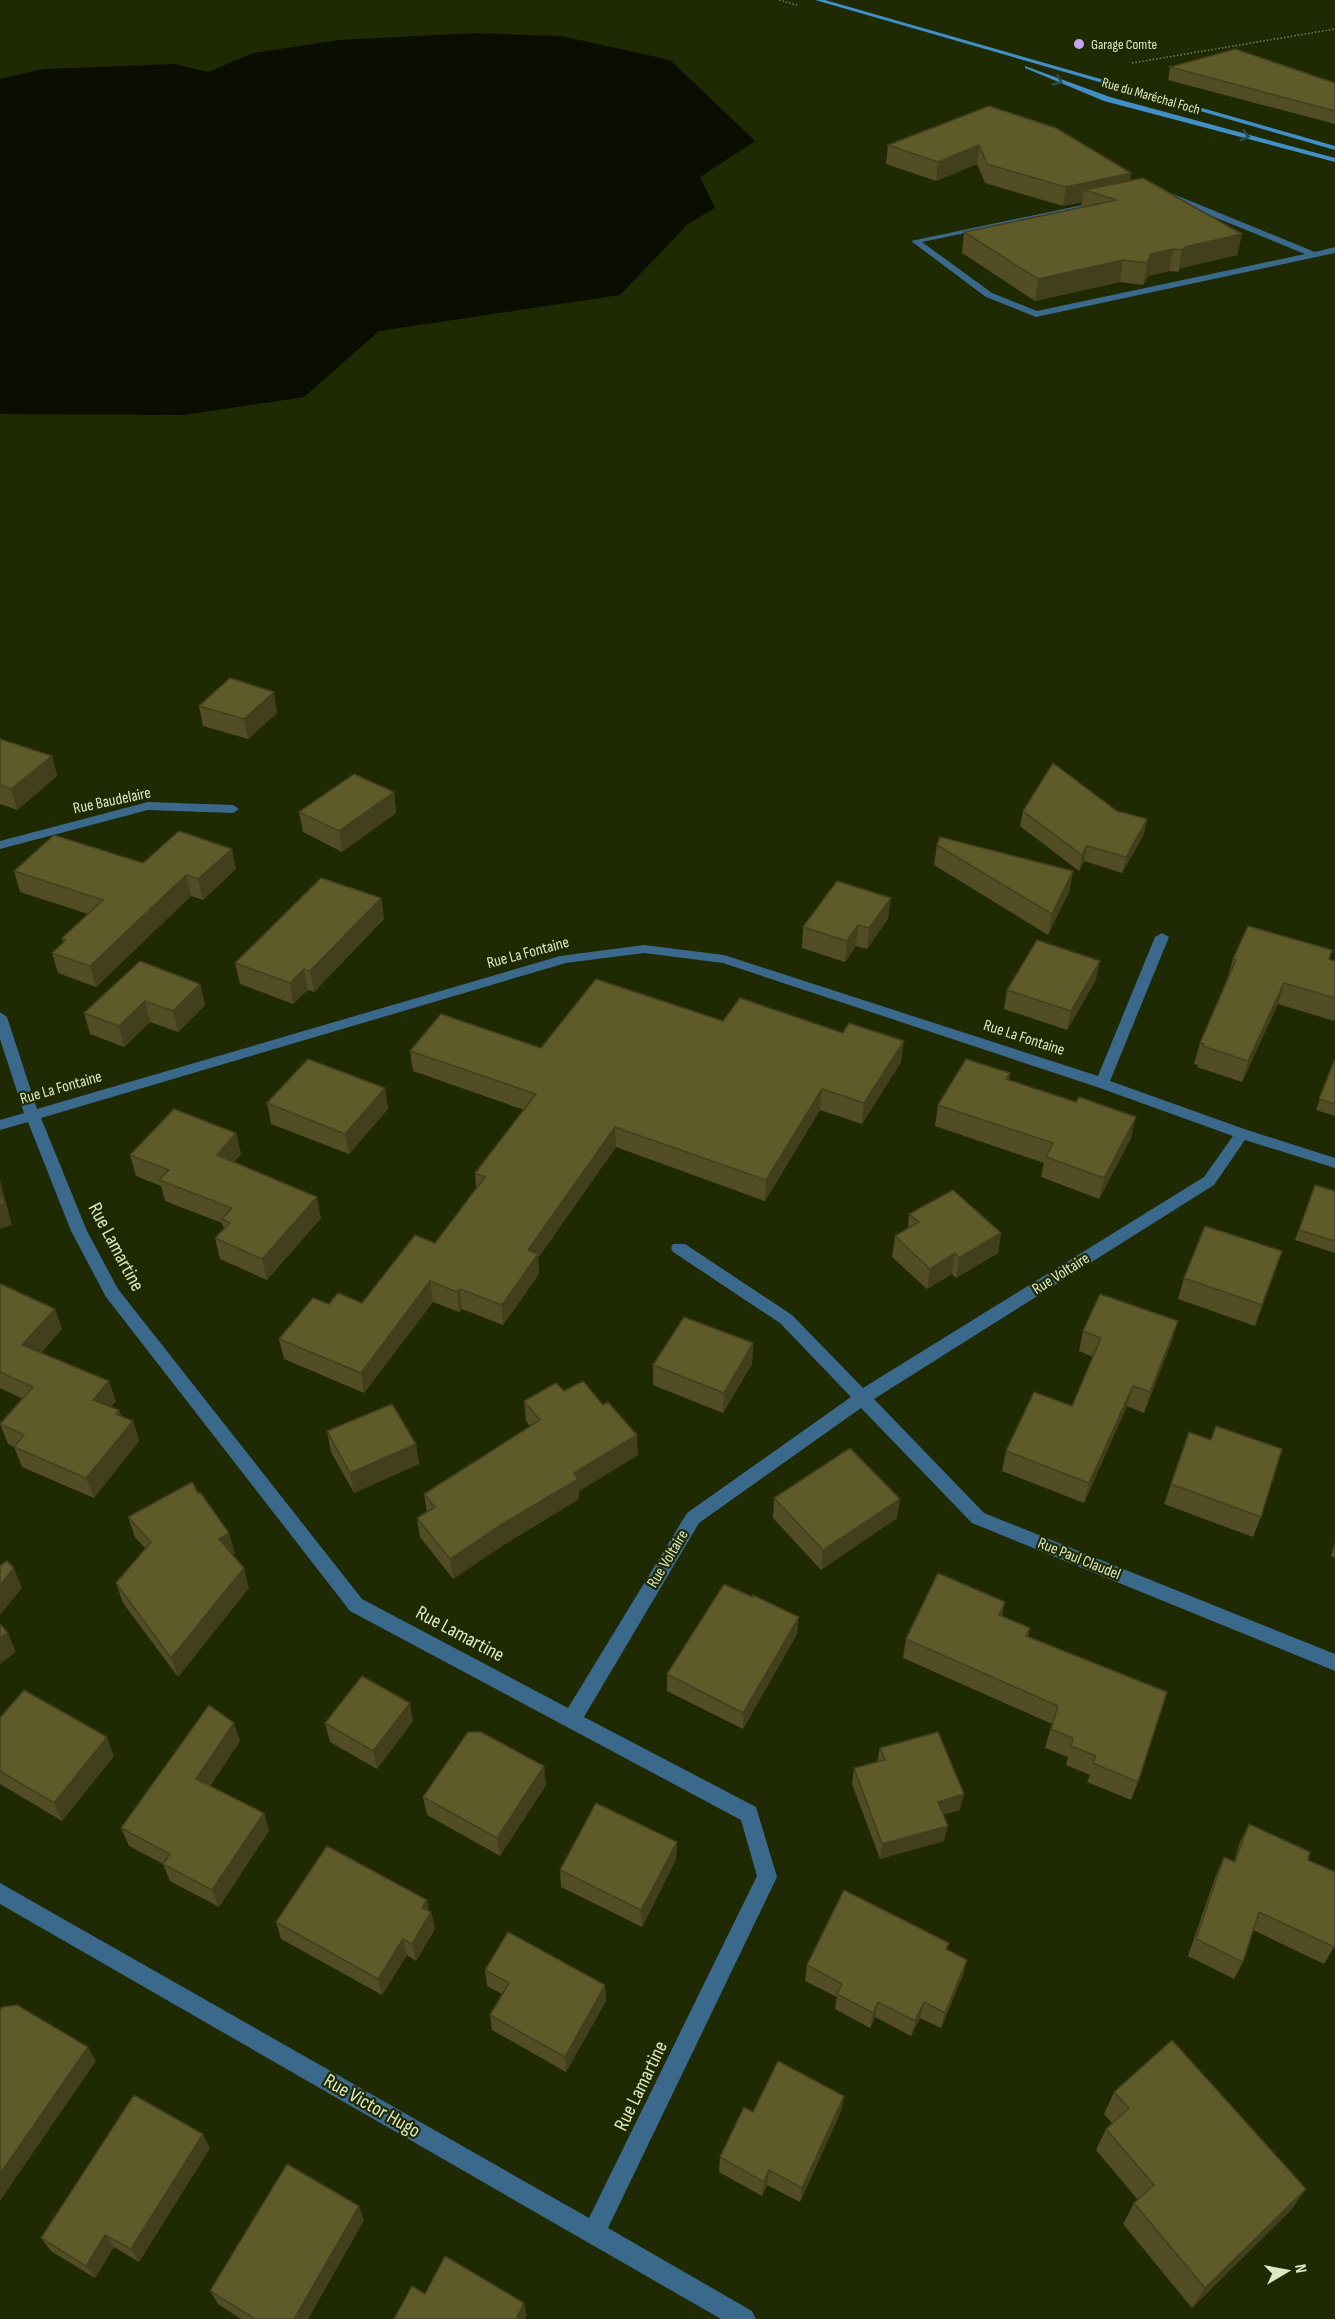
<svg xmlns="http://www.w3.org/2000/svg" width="1335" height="2319" viewBox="0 0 1335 2319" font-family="'Sofia Sans Condensed',sans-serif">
<rect width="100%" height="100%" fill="#1f2902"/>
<path fill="#090e01" d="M474,33l87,3 109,24 85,81 -55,36 15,31 -27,16 -68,71 -241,36 -75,66 -121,18 -183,-1v-335l43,-10 132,-5 33,8 45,-19 87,-13z"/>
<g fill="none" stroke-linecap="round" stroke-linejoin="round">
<path stroke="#747f59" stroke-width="1.5" stroke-dasharray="1.5 2" stroke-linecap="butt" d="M779,0l18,5
M1132,63l203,-34"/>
<path fill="#3b698c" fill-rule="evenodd" d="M1160,191h6l149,61 20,-5v6l-299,64 -50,-20 -75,-56 191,-40v4h-3l-177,37 70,51 45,18 268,-57 -145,-59z"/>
<path fill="#3b698c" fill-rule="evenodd" d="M148,802l85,3 6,4 -6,4 -85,-3 -148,39v-8z
M1162,933l7,4 -59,144 137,49 88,28v10l-90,-28 -31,45 -340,214 110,114 351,141v17l-363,-148 -111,-115 -162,115 -115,194 172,90 21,70 -169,351 144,83 4,8h-35l-721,-415v-21l589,335 168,-342 -16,-56 -391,-209 -244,-314 -35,-66 -43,-109 -28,8v-10l24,-7 -24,-74v-27l7,5 30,92 523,-153 84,-11 80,10 374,121 57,-139zM644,953l79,10 374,124 136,49 -29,41 -341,211 -71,-73 -107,-71h-12l-2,4 2,4 107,71 71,74 -164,116 -119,195 -206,-109 -244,-310 -31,-58 -46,-113 525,-155z"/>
<path fill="#408fc7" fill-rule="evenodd" d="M815,0h10l510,146v4z
M1025,66l85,31 225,61v4l-231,-61 -79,-33z"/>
</g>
<path fill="#524d24" d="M1170,67l165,16v41l-167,-44z
M989,106l142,67 -1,8 112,53 -5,21 -56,13 -3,4 -9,-1 -21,5 -5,9 -23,-3 -85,19 -73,-48 2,-21 117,-25 1,-5 -19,4 -78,-23 -8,-19 -41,17 -50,-17 2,-19z
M199,706l78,7 -29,26 -45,-13z
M0,739l52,17 5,20 -40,34 -17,-6z
M394,792l2,21 -54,39 -39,-20 -4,-20z
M1023,811h94l30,8 -3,15 -22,39 -38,-12 -5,10 -59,-45z
M937,845l136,26 -4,21 -21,43 -114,-70z
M143,863l93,6 -33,31 -12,-4 -95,91 -38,-14 -6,-20 11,-11 -1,-4 26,-24 -68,-22 -6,-21z
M381,898l3,21 -70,73 -6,-2 -15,14 -53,-20 -5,-21z
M888,919l-21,30 -11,-3 -11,16 -43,-14 1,-21z
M1332,950l-3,9 6,2v57l-1,3 -56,-17 -36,78 -45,-15 1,-2 -4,-1 6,-21 27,-64 6,-20z
M1096,980l-29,50 -63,-21 3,-19z
M200,984l5,21 -27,27 -28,-10 -26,25 -34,-13 -6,-21z
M723,1021l178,41 -39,62 -42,-14 -55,91 -149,-54 -78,111 1,16 -36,51 -41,-16 -3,3 -26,-10 -69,91 -80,-34 -5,-20 50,-35 33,-1 73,-60 41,-54 -1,-16 49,-63 -111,-39 -3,-20 131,-3z
M1335,1059v57l-19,-6z
M1010,1073l-1,6 122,59 -32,61 -58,-22 3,-14 -109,-37 3,-21z
M385,1088l3,21 -39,45 -78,-30 -4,-21z
M236,1133l5,21 -7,8 87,56 -54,62 -47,-21 -5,-21 9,-9 -2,-6 -57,-22 -4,-15 -25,-10 -6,-21z
M1315,1185l20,6v62l-40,-13z
M909,1214l92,19 -3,20 -42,25 -4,-4 -25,15 -35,-32 3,-21 13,-7z
M1282,1251l-27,75 -77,-27 6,-21z
M0,1285l55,24 7,20 -21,24 75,48 -5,6 8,3 2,6 12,5 6,20 -45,57 -72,-31 -8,-20 -6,-3 -8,-20 23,-25 -23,-11z
M1083,1331l89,10 -28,72 -17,-7 -43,97 -82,-32 4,-20 66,-45 21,-49 -14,-6z
M753,1343l-1,21 -29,49 -70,-28v-20z
M564,1391l74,64 -59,36v8l-77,47 -49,33 -33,-42 -3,-19 10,-6 -3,-18 106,-68 -4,-5 -2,-20z
M327,1431l89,13 3,20 -65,29 -23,-41z
M1171,1484l90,33 -8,20 -89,-33z
M774,1498l123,20 -76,52 -48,-52z
M128,1517l107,36 -3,2 17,33 -71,89 -55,-74 -7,-20 30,-34 -11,-12z
M1335,1542v16l-4,-2z
M752,1597l45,37 -54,95 -76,-38v-17z
M1005,1602l-3,14 28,12 -2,9 110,145 -7,18 -44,-18 3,-7 -24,-10 2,-8 -23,-9 7,-24 -149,-66 3,-19z
M0,1718l114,38 -52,65 -62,-37z
M413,1721l-36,48 -47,-27 -5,-19z
M240,1741l-30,45 54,27 5,18 -50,76 -49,-26 -7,-17 -34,-18 -8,-18z
M880,1748l80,62 -17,5 1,26 -64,18 -28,-75 2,-16 23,-6z
M544,1766l2,19 -46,71 -73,-41 -4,-18z
M1249,1824l59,36 26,87 -10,17 -71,-34 -10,32 -9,17 -46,-23 28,-81 8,-18 10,4 6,-19z
M677,1842l-1,17 -34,68 -81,-40 -1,-17z
M430,1911l1,1 4,17 -19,32 -9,-6 -25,40 -101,-56 -5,-17z
M949,1943l-2,7 20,10 -4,15 -22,53 -21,-10 -9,18 -36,-19 -5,11 -35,-19 2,-12 -32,-16 2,-16z
M485,1970l120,15 1,16 -40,71 -74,-42 -2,-15 12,-21 -15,-8z
M1114,2092l192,97 -15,21 -99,98 -69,-84 11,-21 4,-3 -42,-50 10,-21 6,-6 -8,-9z
M844,2096l-3,15 -41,91 -33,-17 -5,11 -43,-24 1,-15 33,-45z
M210,2148l-71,114 -25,-15 -19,31 -44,-27 -10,-13z
M364,2220l-56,99h-67l-23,-15 -8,-13z"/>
<path fill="#423f1d" d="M979,145l-2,19 -41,17 2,-19z
M1131,173l-3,19 -44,-2 -2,12 -19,4 3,-19z
M1242,234l-5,21 -56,13 -3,4 4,-22 3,-3z
M1173,249l-4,22 -21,5 -5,9 4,-22 4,-9z
M1123,260l-3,22 -85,19 3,-22z
M274,692l3,21 -29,26 -4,-20z
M52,756l5,20 -40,34 -6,-21z
M394,792l2,21 -54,39 -3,-21z
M1147,819l-3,15 -22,39 4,-16z
M1087,846l-3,15 -5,10 3,-16z
M232,849l4,20 -33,31 -5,-21z
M1073,871l-4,21 -21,43 4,-21z
M186,875l5,21 -95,91 -6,-21z
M381,898l3,21 -70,73 -4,-21z
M891,898l-3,21 -21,30 2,-21z
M858,925l-2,21 -11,16 2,-21z
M1100,961l-4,19 -29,50 4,-19z
M304,969l4,21 -15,14 -3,-21z
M1284,983l-6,21 -36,78 6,-21z
M200,984l5,21 -27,27 -5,-21z
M145,1001l5,21 -26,25 -5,-21z
M904,1041l-3,21 -39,62 2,-21z
M385,1088l3,21 -39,45 -4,-20z
M822,1089l-2,21 -55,91 1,-21z
M1136,1117l-5,21 -32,61 5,-21z
M615,1127l1,20 -78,111 1,16 -36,51 -1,-20 26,-55z
M236,1133l5,21 -19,22 -5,-21z
M0,1180l12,45 -12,4z
M317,1197l4,21 -54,62 -5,-21z
M1001,1233l-3,20 -42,25 3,-20z
M1282,1251l-7,21 -20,54 7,-21z
M955,1253l-3,21 -25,15 3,-20z
M430,1281l3,21 -69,91 -3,-20z
M460,1289l2,20 -3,3 -2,-20z
M55,1309l7,20 -33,36 -7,-20z
M1178,1321l-6,20 -28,72 6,-21z
M753,1343l-1,21 -29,49 1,-20z
M109,1381l7,20 -16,19 -7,-20z
M1133,1386l-6,20 -43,97 5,-20z
M119,1410l6,20 8,-9 6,20 -45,57 -8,-20 30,-64z
M637,1435l1,20 -59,36v8l-77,47 -49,33 -3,-20 124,-86z
M416,1444l3,20 -65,29 -4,-20z
M900,1499l-3,19 -76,52 2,-20z
M229,1533l6,20 -11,6 -5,-20z
M14,1568l8,20 -22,27v-30z
M244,1568l5,20 -71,89 -7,-19z
M1005,1602l-5,19 -1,-6z
M799,1617l-2,17 -54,95v-16z
M8,1633l8,19 -16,12v-26z
M410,1703l3,18 -36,48 -4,-18z
M234,1723l6,18 -37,56 -7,-18z
M107,1737l7,19 -52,65 -8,-18z
M544,1766l2,19 -46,71 -3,-18z
M964,1794l-4,16 -25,7 3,-15z
M264,1813l5,18 -50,76 -7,-17z
M948,1826l-4,15 -64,18 2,-15z
M677,1842l-1,17 -34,68 -1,-17z
M427,1900l3,14 1,-2 4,17 -19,32 -4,-17 10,-36z
M403,1939l4,16 -25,40 -4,-16z
M967,1960l-4,15 -22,53 4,-15z
M605,1985l1,16 -40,71 -1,-15z
M878,2002l-3,15 -5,11 3,-15z
M924,2002l-4,16 -9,18 4,-15z
M88,2047l8,14 -96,140v-27z
M844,2096l-3,15 -41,91 2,-14z
M203,2134l7,14 -71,114 -8,-13z
M769,2170l-2,15 -5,11 2,-14z
M1306,2189l-15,21 -99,98 13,-20z
M359,2206l5,14 -56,99h-14z
M105,2235l9,12 -19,31 -9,-12z
M524,2303l3,12 -2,4h-9z"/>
<path fill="#5f5a2a" stroke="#423f1d" stroke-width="1.5" d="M1235,49l100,34v28l-165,-44z
M989,106l67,22 75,45 -65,14 -79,-23 -8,-19 -41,17 -50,-17z
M1143,178l99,56 -57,13 -3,3 -9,-1 -22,5 -4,9 -24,-3 -85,19 -74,-47 153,-32 -33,-10z
M230,678l44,14 -30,27 -45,-13z
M0,739l52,17 -41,33 -11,-4z
M1053,763l64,48 30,8 -21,38 -39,-11 -5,9 -59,-44z
M354,774l40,18 -55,39 -40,-19z
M179,831l53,18 -34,30 -12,-4 -96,91 -38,-13 14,-13 -4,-2 41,-38 -89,-29 40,-36 89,28z
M940,837l133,34 -21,43 -115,-69z
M321,878l60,20 -71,73 -6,-2 -14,14 -55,-20z
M837,881l54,17 -22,30 -11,-3 -11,16 -44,-14z
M1248,926l84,24 -3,9 6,2v37l-51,-15 -36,78 -45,-15 1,-2 -4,-1 36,-83 -3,-1z
M1037,940l63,21 -29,50 -64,-21z
M140,961l60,23 -27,27 -28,-10 -26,25 -35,-13z
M596,979l127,42 17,-23 103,35 6,-10 55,18 -40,62 -42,-14 -56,91 -151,-53 -87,123 10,4 -36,51 -42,-16 -3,3 -27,-11 -69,92 -82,-34 34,-41 16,6 9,-11 24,10 53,-68 20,8 50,-66 -10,-4 61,-79 -126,-43 31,-37 100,34z
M308,1059l77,29 -40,46 -78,-31z
M966,1059l44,14 -4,6 70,23 3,-5 57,20 -32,61 -58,-21 7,-14 -115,-38z
M1335,1059v45l-16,-5z
M174,1109l62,24 -19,22 100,42 -55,62 -47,-21 15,-15 -8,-4 10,-11 -73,-28 10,-10 -39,-15z
M1315,1185l20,6v50l-36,-11z
M0,1187l4,17 -4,2z
M953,1190l48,43 -42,25 -4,-5 -25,16 -35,-33 24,-14 -10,-8z
M1205,1226l77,25 -20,54 -78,-27z
M1,1284l54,25 -33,36 87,36 -16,19 26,10 -3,4 17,7 -47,57 -72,-31 10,-12 -24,-11 33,-37 -33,-15v-87z
M1100,1294l78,27 -28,71 -17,-6 -44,97 -83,-32 28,-59 38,14 29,-68 -18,-7z
M684,1317l69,26 -29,50 -71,-28z
M583,1381l20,24 5,-3 29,33 -63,38 4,6 -79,47 -49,33 -33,-41 18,-11 -11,-13 116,-74 -16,-19 32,-18 8,8z
M392,1404l24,40 -66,29 -23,-42z
M1216,1426l66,23 -21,68 -90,-33 18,-52 22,8z
M850,1448l50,51 -77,51 -49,-52z
M192,1482l6,11 2,-1 29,41 -10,6 25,29 -73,90 -55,-75 35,-41 -23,-25z
M7,1561l7,7 -14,17v-19z
M938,1573l67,29 -6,13 31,13 -4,8 141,56 -29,90 -45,-19 3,-7 -25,-10 2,-8 -22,-9 7,-23 -152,-67z
M724,1584l28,13 1,-2 46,22 -56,96 -76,-39z
M0,1624l8,9 -8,5z
M362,1676l48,27 -37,48 -48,-28z
M24,1690l83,47 -53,66 -54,-32v-53z
M209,1705l25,18 -38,56 68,34 -52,77 -49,-26 7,-10 -49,-26z
M468,1732h13l63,34 -47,72 -74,-41z
M938,1732l26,62 -26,8 10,24 -66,18 -28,-76 31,-8 -5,-12z
M596,1803l81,39 -36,68 -81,-40z
M1249,1824l61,28 -2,8 27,12v70l-1,5 -75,-35 -16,50 -47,-23 28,-82 11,5z
M327,1846l100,54 -5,8 9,4 -19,32 -9,-5 -25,40 -102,-57z
M844,1890l105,53 -3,6 21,11 -22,53 -21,-11 -9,19 -37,-19 -5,11 -36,-19 5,-10 -35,-19z
M508,1932l97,53 -40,72 -75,-42 19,-32 -24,-13z
M17,2005l71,42 -88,127v-164l2,-3z
M1172,2040l134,149 -101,99 -71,-85 20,-18 -48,-56 23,-21 -15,-16z
M778,2061l66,35 -42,92 -33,-18 -5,12 -44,-25 24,-50 9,5z
M134,2095l69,39 -72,115 -26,-14 -19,31 -45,-28z
M287,2164l72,42 -65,113h-39l-45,-28z
M445,2256l79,47 -8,16h-122l18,-33 13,8z"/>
<defs><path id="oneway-chevron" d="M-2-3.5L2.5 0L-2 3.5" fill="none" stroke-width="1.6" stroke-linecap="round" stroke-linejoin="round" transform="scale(1.5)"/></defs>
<g stroke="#2b4d47">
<use href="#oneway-chevron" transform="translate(1058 81) rotate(25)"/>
<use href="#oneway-chevron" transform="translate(1245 136) rotate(15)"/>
</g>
<circle fill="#c5a7f1" stroke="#1f2902" stroke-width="2" cx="1079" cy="44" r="6"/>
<g text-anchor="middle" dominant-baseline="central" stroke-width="4.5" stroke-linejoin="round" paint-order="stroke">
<g font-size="14" fill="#dbe8c2" stroke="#1f2902" text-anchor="start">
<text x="1091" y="44">Garage Comte</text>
</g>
<g font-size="14" fill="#dbe8c2" stroke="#1f2902">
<text transform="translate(1151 96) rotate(16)">Rue du Maréchal Foch</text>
</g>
<g font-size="16" fill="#dbe8c2" stroke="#1f2902">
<text transform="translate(112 801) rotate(-12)">Rue Baudelaire</text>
<text transform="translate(528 953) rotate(-15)">Rue La Fontaine</text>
<text transform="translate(1024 1038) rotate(18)">Rue La Fontaine</text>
<text transform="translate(61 1088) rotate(-16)">Rue La Fontaine</text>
<text transform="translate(1061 1274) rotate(-32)">Rue Voltaire</text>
<text transform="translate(668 1559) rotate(-59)">Rue Voltaire</text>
<text transform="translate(1079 1559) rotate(22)">Rue Paul Claudel</text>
</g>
<g font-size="20" fill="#dbe8c2" stroke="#1f2902">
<text transform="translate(116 1247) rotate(62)">Rue Lamartine</text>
<text transform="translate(460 1634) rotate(28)">Rue Lamartine</text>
<text transform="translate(641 2086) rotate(-64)">Rue Lamartine</text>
<text transform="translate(372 2106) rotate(30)">Rue Victor Hugo</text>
</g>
</g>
<g transform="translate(1287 2271) rotate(80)" stroke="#1f2902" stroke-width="4.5" paint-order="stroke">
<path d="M0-4.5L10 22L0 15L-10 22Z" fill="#dbe8c2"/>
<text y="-9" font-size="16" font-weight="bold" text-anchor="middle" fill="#dbe8c2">N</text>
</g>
</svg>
